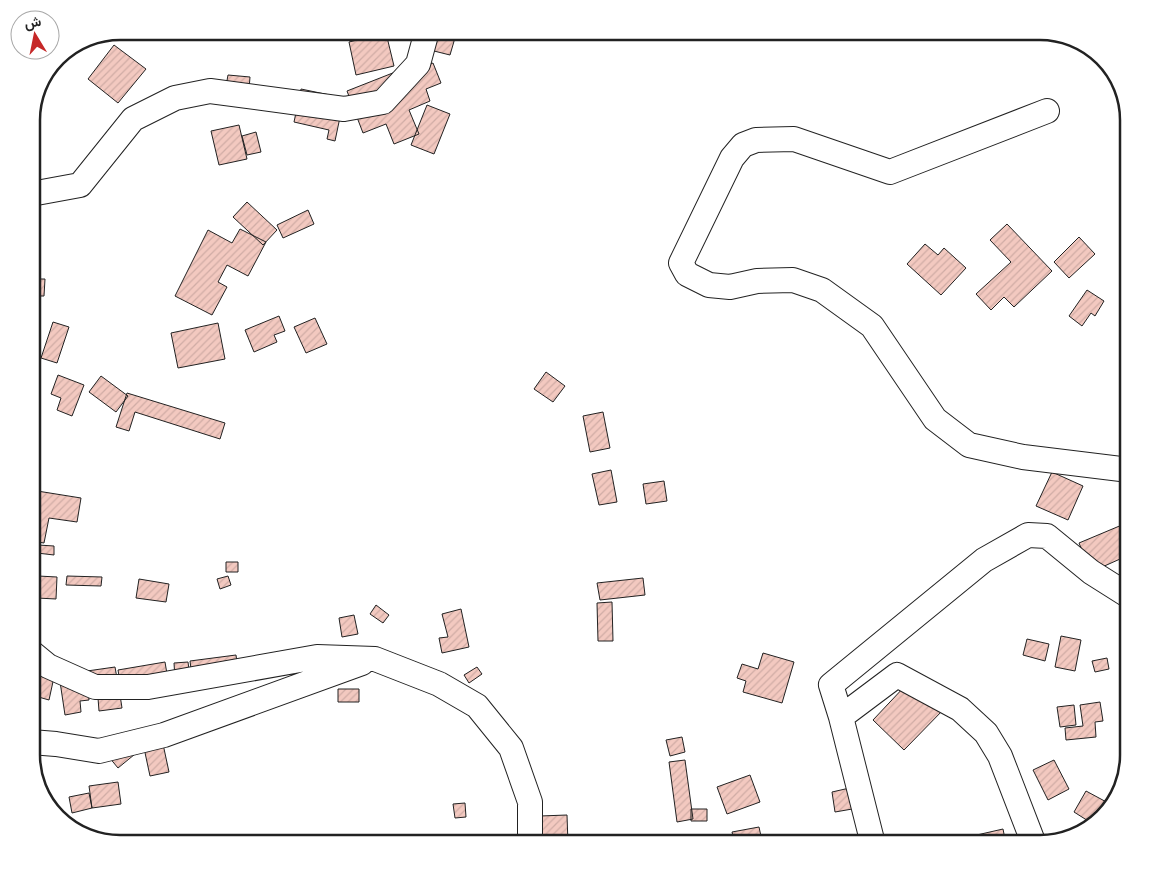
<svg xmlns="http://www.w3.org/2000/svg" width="1160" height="875" viewBox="0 0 1160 875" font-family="'Roboto Serif',Vazirmatn,serif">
<defs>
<pattern id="building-hatch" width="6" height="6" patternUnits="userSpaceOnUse" patternTransform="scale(1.25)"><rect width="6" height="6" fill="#f3c9c0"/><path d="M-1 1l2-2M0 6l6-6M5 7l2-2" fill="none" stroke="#d0aca5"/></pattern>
</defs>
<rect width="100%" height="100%" fill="#fff"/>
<path fill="url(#building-hatch)" stroke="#222" d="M430,31h27l-7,24 -24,-6z
M386,33l8,33 -38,9 -7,-33z
M114,45l32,24 -28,34 -30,-24z
M433,63l8,20 -15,6 4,12 -21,9 10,24 -25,10 -8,-20 -23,9 -16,-42 66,-26 2,5z
M228,75l22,2 -1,12 -23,-3z
M301,89l43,9 -9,43 -8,-2 2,-9 -35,-8z
M427,105l23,9 -16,40 -23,-9z
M239,125l8,34 -28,6 -8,-34z
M256,132l5,20 -14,3 -5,-19z
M247,202l30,28 -14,15 -30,-28z
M31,204l5,15 -5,1z
M308,210l6,14 -31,14 -6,-13z
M1007,224l45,47 -38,36 -10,-10 -13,13 -15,-16 35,-32 -21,-22z
M240,229l26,13 -18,34 -21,-11 -9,17 9,5 -15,28 -37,-19 33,-66 24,13z
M1079,237l16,17 -26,24 -15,-16z
M925,244l13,11 6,-7 22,20 -25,27 -34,-31z
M31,279h14l-1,17h-13z
M1087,290l17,11 -9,15 -4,-3 -9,13 -13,-10z
M279,316l6,15 -11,4 3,7 -23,10 -9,-22z
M315,318l12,26 -21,9 -12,-26z
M53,322l16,5 -12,36 -16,-5z
M218,323l7,36 -47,9 -7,-35z
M546,372l19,14 -12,16 -19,-13z
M58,375l26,10 -12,31 -15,-6 4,-12 -10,-4z
M101,376l27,20 -12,16 -27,-20z
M127,393l98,30 -5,16 -85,-27 -6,19 -13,-4z
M603,412l7,36 -20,4 -7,-36z
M611,470l6,32 -18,3 -7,-31z
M1052,472l31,14 -15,34 -32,-14z
M664,481l3,20 -21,3 -3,-20z
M31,490l50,8 -4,24 -28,-4 -5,25 -13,-2z
M1129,502v21h-4l-3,-20z
M1129,522v33l-38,17 -12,-29z
M38,545l16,1v9l-17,-2z
M226,562h12v10h-12z
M38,576l19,1 -1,22 -19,-1z
M67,576l35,1 -1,9 -35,-1z
M228,576l3,9 -11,4 -3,-10z
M643,578l2,17 -45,5 -3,-17z
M139,579l30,5 -3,18 -30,-4z
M612,602l1,39h-15l-1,-38z
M376,605l13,10 -6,8 -13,-9z
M461,609l8,38 -27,6 -3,-15 9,-1 -6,-23z
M354,615l4,19 -16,3 -3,-19z
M1061,636l20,4 -6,31 -20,-4z
M1027,639l22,5 -4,17 -22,-6z
M763,653l31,9 -12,41 -39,-11 3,-11 -9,-3 5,-14 16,5z
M236,655l3,22 -46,7 -3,-23z
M1107,658l2,11 -14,3 -3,-11z
M165,662l3,18 -47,8 -3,-18z
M188,662l2,15 -15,2 -1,-16z
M31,665l6,2 -6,20z
M115,667l3,17 -30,4 1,12 -9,1 1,11 -16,3 -6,-40z
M477,667l5,7 -13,9 -5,-8z
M39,674l15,3 -5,23 -14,-4z
M906,685l39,23 -41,42 -31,-30z
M338,689h21v13h-21z
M120,695l2,13 -23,3 -1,-13z
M1100,702l3,19 -8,1 1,15 -30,3 -1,-12 18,-2 -3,-21z
M1074,705l2,20 -16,2 -3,-20z
M682,737l3,15 -15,4 -4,-16z
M163,744l6,28 -19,4 -6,-28z
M1128,747l1,9 -2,4 -3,-1z
M140,750l-22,18 -14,-17z
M685,760l8,59 -16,3 -8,-60z
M1054,760l15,29 -21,11 -15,-30z
M750,775l10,27 -33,12 -10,-27z
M118,782l3,22 -29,4 -3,-22z
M854,787l4,21 -23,4 -3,-20z
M1086,791l26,14 -2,5 -17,14 -19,-12z
M89,793l3,15 -20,5 -3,-16z
M465,803l1,14 -11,1 -2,-14z
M691,809h16v12h-16z
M567,815l1,29h-27l-1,-28z
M759,827l3,14 -12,3h-15l-3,-12z
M1003,829l3,15h-37l-1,-7z"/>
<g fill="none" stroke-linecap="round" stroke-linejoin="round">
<g stroke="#222" stroke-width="26">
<path id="minor" d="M1047,111l-157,61 -96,-33 -38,1 -13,5 -11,13 -51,105 6,11 22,11 21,2 27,-6 36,-1 29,10 50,36 63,93 34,26 54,12 106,13
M31,194l49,-9 53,-66 42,-21 35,-7 134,18 39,-7 35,-38 9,-33
M31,652l17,14 47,21h53l169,-30 58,2 64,25 38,22 34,42 19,54v42
M841,717l56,-42 63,34 26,24 14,23 34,88
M31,742l25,2 43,7 65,-16 198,-72
M873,844l-32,-127 -10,-32 153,-125 44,-25 19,1 44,36 38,24"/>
</g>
<use href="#minor" stroke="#fff" stroke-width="24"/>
</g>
<path d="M0 0H1160V875H0ZM120 40H1040A80 80 0 0 1 1120 120V755A80 80 0 0 1 1040 835H120A80 80 0 0 1 40 755V120A80 80 0 0 1 120 40Z" fill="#fff" fill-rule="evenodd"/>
<path fill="none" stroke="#222" stroke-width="2.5" d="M120 40H1040A80 80 0 0 1 1120 120V755A80 80 0 0 1 1040 835H120A80 80 0 0 1 40 755V120A80 80 0 0 1 120 40Z"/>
<g transform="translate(35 35) rotate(350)"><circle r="24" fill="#ffffff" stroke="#a7a7a7"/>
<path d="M0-4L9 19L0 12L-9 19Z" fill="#c62828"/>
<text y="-8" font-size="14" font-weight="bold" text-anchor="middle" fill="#222222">ش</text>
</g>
</svg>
